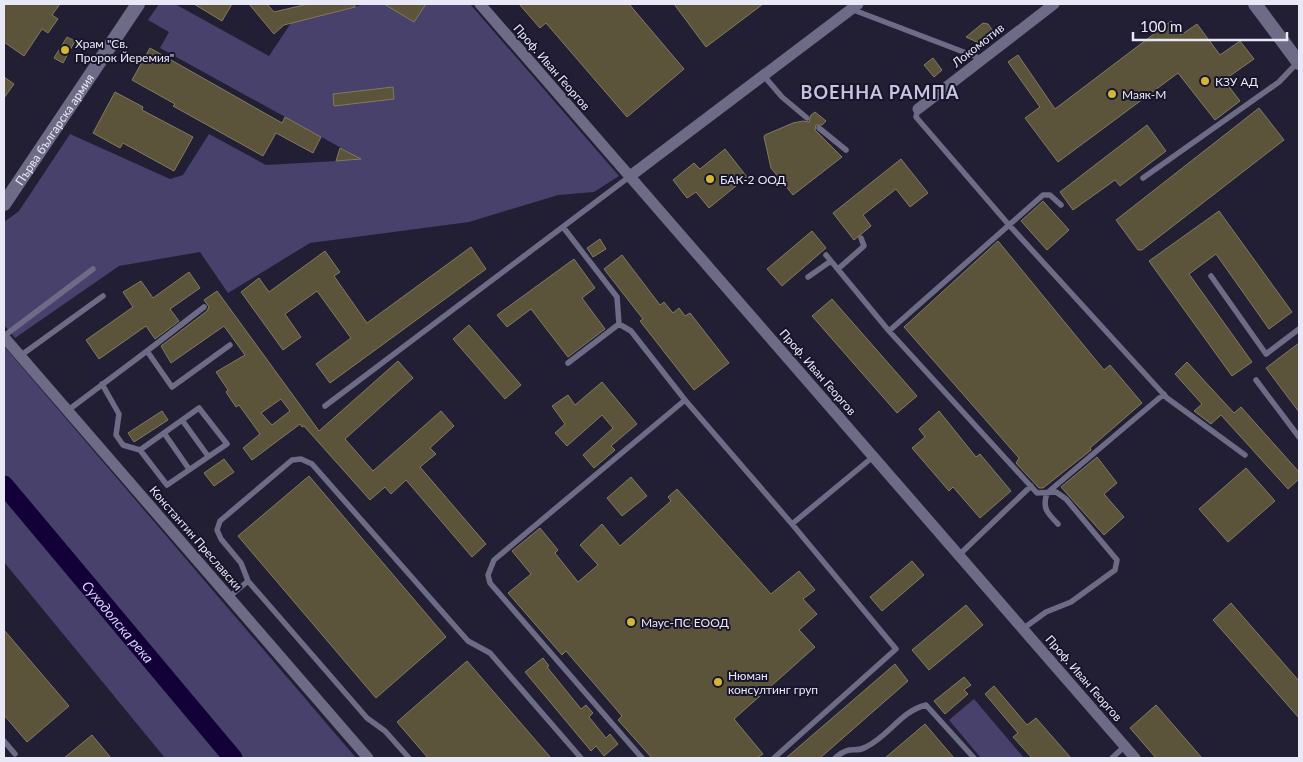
<svg xmlns="http://www.w3.org/2000/svg" width="1303" height="762" viewBox="0 0 1303 762" font-family="Lato,sans-serif">
<rect width="100%" height="100%" fill="#221f34"/>
<path fill="#47416c" d="M159,4h16l94,52 22,-33 74,-19h19l30,18 12,-18h44l149,172 -25,16 -36,3 -89,27 -159,21 -82,50 -28,-41 -81,14 -104,72 -11,-13v-103l15,-11 51,-77 100,45 13,-4 26,-41 57,31 88,-5v-5l-194,-107 9,-16 -21,-12z
M4,346l352,412h-191l-161,-196z
M974,699l50,59h-43l-32,-38z"/>
<g fill="none" stroke-linecap="round" stroke-linejoin="round">
<path stroke="#140039" stroke-width="19" id="s1" d="M4,485l229,273"/>
</g>
<path fill="#5b543a" stroke="#827b5f" fill-rule="evenodd" d="M4,4h56l-8,11 6,4 -10,14 -6,-4 -18,27 -20,-14z
M194,4h38l-10,17z
M249,4h18l7,8 34,-8h47v3l-71,18 -10,9z
M384,4h42l-12,18z
M519,4h110l55,65 -57,48 -81,-94 -6,5z
M674,4h89l-57,43z
M1171,21l10,14 16,-11 23,31 20,-14 14,18 -30,21 16,21 -25,19 -37,-47 -120,89 -33,-44 15,-11 -32,-45 10,-7 37,54z
M983,23l5,1 7,10 -5,1 -11,8 -13,-6z
M67,37l8,4 -12,22 -9,-5z
M150,48l132,75 3,-6 36,20 -8,16 -37,-20 -13,23 -90,-50 2,-2 -43,-24z
M933,58l9,12 -8,7 -10,-12z
M4,77l10,7 -10,14z
M393,87l1,12 -60,7 -1,-12z
M115,92l28,15 -1,3 51,27 -19,34 -51,-28 -3,5 -27,-15z
M1259,108l25,32 -142,110h-4l-22,-30z
M815,112l11,9 -4,4h-6l-1,5 27,27 -49,38 -22,-27 -7,-31 1,-2 28,-12 10,-2 6,1 2,-7z
M1147,125l19,26 -46,35 -5,-6 -42,30 -13,-18z
M340,148l21,11 -25,2z
M725,149l22,28 -38,31 -13,-16 -9,6 -14,-18 21,-17 6,6z
M901,159l27,34 -18,14 -14,-18 -33,26 8,11 -17,14 -21,-27z
M1043,201l26,29 -22,20 -26,-29z
M1219,211l73,101 -23,17 -53,-75 -27,20 63,88 -20,14 -83,-115z
M812,231l14,17 -44,38 -15,-17z
M600,239l6,10 -13,8 -6,-9z
M998,241l106,129 6,-5 32,38 -52,45 1,2 -48,38h-4l-23,-25 3,-5 -115,-131z
M471,247l15,22 -156,114 -14,-19 35,-26 -34,-47 -32,23 16,23 -18,13 -42,-58 18,-14 10,14 56,-41 15,21 -6,4 33,47z
M622,255l38,50 4,-3 9,11 6,-5 6,8 5,-3 39,50 -35,27 -54,-69 3,-2 -39,-50z
M574,259l21,29 -13,10 23,31 -37,28 -37,-48 -24,18 -10,-12z
M189,272l11,16 -30,21 9,12 -24,18 -9,-13 -47,33 -13,-19 47,-33 -10,-15 18,-11 12,17z
M217,291l102,140 79,-70 15,17 -68,61 28,32 68,-60 13,15 -24,22 6,6 -16,13 66,77 -14,13 -66,-77 -15,14 -6,-7 -15,13 -66,-74 -2,1 -2,-3 -48,36 -9,-12 17,-14 -21,-29 -3,2 -10,-15 2,-2 -12,-18 29,-17 -21,-29 -53,37 -10,-17 46,-35 2,-4 -5,-7zM281,399l9,12 -18,14 -11,-12z
M832,299l85,97 -20,17 -85,-97z
M469,325l52,60 -16,14 -52,-60z
M1299,343v69l-33,-44z
M1187,362l47,51 7,-6 58,65v7l-11,10 -67,-74 -10,9 -17,-13 8,-7 -27,-30z
M602,382l35,42 -26,22 4,4 -21,18 -11,-13 30,-27 -11,-13 -35,31 -12,-13 10,-9 -13,-18 16,-11 7,10z
M162,411l6,9 -34,22 -6,-9z
M939,411l37,46 4,-3 31,37 -31,27 -27,-31 -4,4 -37,-43 13,-11 -6,-8z
M1097,457l20,26 -13,11 20,23 -20,18 -43,-48z
M224,459l10,13 -20,14 -10,-13z
M1246,468l29,33 -47,41 -29,-33z
M309,476l137,161 -70,61 -138,-162z
M631,477l16,19 -25,20 -15,-18z
M677,489l94,105 28,-23 16,19 -12,9 14,15 -18,16 16,17 -81,72 29,35 -6,4h-105l-34,-38 4,-4 -56,-65 -4,4 -54,-62 23,-19 -19,-23 28,-23 18,22 -3,3 23,29 20,-17 -18,-20 22,-21 18,22 51,-45 -3,-4z
M912,561l12,14 -42,36 -12,-14z
M1231,603l68,78v37l-86,-98z
M966,605l17,20 -54,45 -17,-20z
M4,630l65,76 -42,36 -23,-27z
M543,658l6,8 -2,1 34,42 5,-4 7,8 -4,4 17,21 4,-4 8,10 -14,12 -8,-10 -5,5 -66,-79z
M467,661l84,97h-123l-31,-36z
M895,664l13,17 -88,77h-34z
M964,677l7,8 -7,5 4,4 -23,20 -11,-13z
M994,686l33,39 9,-7 35,40h-39l-19,-21 5,-4 -33,-39z
M1156,705l46,53h-46l-26,-30z
M925,724l29,34h-69z
M92,735l19,23h-47z"/>
<g fill="none" stroke-linecap="round" stroke-linejoin="round">
<path stroke="#6d6b85" stroke-width="5.5" d="M851,9l131,50
M764,76l18,21 25,21
M918,109l-2,8 93,108 158,173 78,57
M819,128l27,22
M1143,178l136,-96 19,-20
M563,227l54,70 2,27
M826,255l63,76 148,162 19,-1 10,7 51,61 -2,10 -44,32 -25,10 -22,16
M838,269l26,-23 -3,-8
M1211,276l55,78 33,-25
M808,277l23,-16
M889,331l154,-136h7l11,10
M4,336l89,-67
M147,351l57,-44
M20,356l83,-60
M568,363l51,-39 12,7 54,69 107,124 104,125 -122,109
M1256,380l43,57
M102,384l17,30 -3,21 7,10 17,5 27,35 60,-41 -28,-36 -59,42
M325,406l304,-229
M67,411l80,-60 25,36 58,-42
M182,420l26,36
M164,433l25,36
M792,524l82,-68
M1058,524c-11,-11 -16,-16 -11,-31l117,-99
M959,555l72,-69
M229,597l19,-16
M4,741l11,13
M409,758l-24,-27 -18,-13 -119,-137 -7,-18 -20,-24 -4,-9 3,-9 72,-61 9,-1 11,5 156,177 22,12 91,105
M642,758l-152,-175 -2,-8 6,-15 191,-160
M835,758c16,-14 19,-4 31,-11 23,-11 35,-36 60,-42l48,53
M1112,758l13,-12"/>
<path stroke="#6d6b85" stroke-width="11" d="M480,4l655,754
M918,109l136,-105
M629,177l229,-173
M4,337l364,421"/>
<g stroke="#6d6b85" stroke-width="14">
<path d="M1255,4l44,59"/>
<path id="s2" d="M4,204l134,-200"/>
</g>
</g>
<g fill="#d3b635" stroke="#18152a" stroke-width="2">
<circle cx="65" cy="50" r="5"/>
<circle cx="1205" cy="81" r="5"/>
<circle cx="1112" cy="94" r="5"/>
<circle cx="710" cy="179" r="5"/>
<circle cx="631" cy="622" r="5"/>
<circle cx="718" cy="682" r="5"/>
</g>
<g text-anchor="middle" dominant-baseline="central" stroke-width="4" stroke-linejoin="round" paint-order="stroke">
<g font-size="12" fill="#e9e8f7" stroke="#18152a" text-anchor="start">
<text x="75" y="43">Храм "Св.<tspan x="75" dy="14">Пророк Йеремия"</tspan></text>
<text x="1215" y="81">КЗУ АД</text>
<text x="1122" y="94">Маяк-М</text>
<text x="720" y="179">БАК-2 ООД</text>
<text x="641" y="622">Маус-ПС ЕООД</text>
<text x="728" y="675">Нюман<tspan x="728" dy="14">консултинг груп</tspan></text>
</g>
<g font-size="12" fill="#e9e8f7" stroke="#18152a">
<text transform="translate(978 45) rotate(-38)">Локомотив</text>
<text transform="translate(552 67) rotate(49)">Проф. Иван Георгов</text>
<text stroke="none"><textPath href="#s2" startOffset="90">Първа българска армия</textPath></text>
<text transform="translate(818 372) rotate(49)">Проф. Иван Георгов</text>
<text transform="translate(196 538) rotate(49)">Константин Преславски</text>
<text transform="translate(1084 678) rotate(49)">Проф. Иван Георгов</text>
</g>
<g font-size="14" font-style="italic" fill="#d6d2f8" stroke="#18152a">
<text stroke="none"><textPath href="#s1" startOffset="178">Суходолска река</textPath></text>
</g>
<g font-size="18" font-weight="bold" letter-spacing="1" fill="#c6c4e1" stroke="#18152a">
<text x="880" y="92">ВОЕННА РАМПА</text>
</g>
</g>
<rect width="1303" height="762" fill="none" stroke="#e9e8f7" stroke-width="10"/>
<path d="M1133 32v8h154v-8" fill="none" stroke="#e9e8f7" stroke-width="2.5"/>
<text x="1140" y="32" font-size="15" fill="#e9e8f7" stroke="#18152a" stroke-width="4" paint-order="stroke">100 m</text>
</svg>
